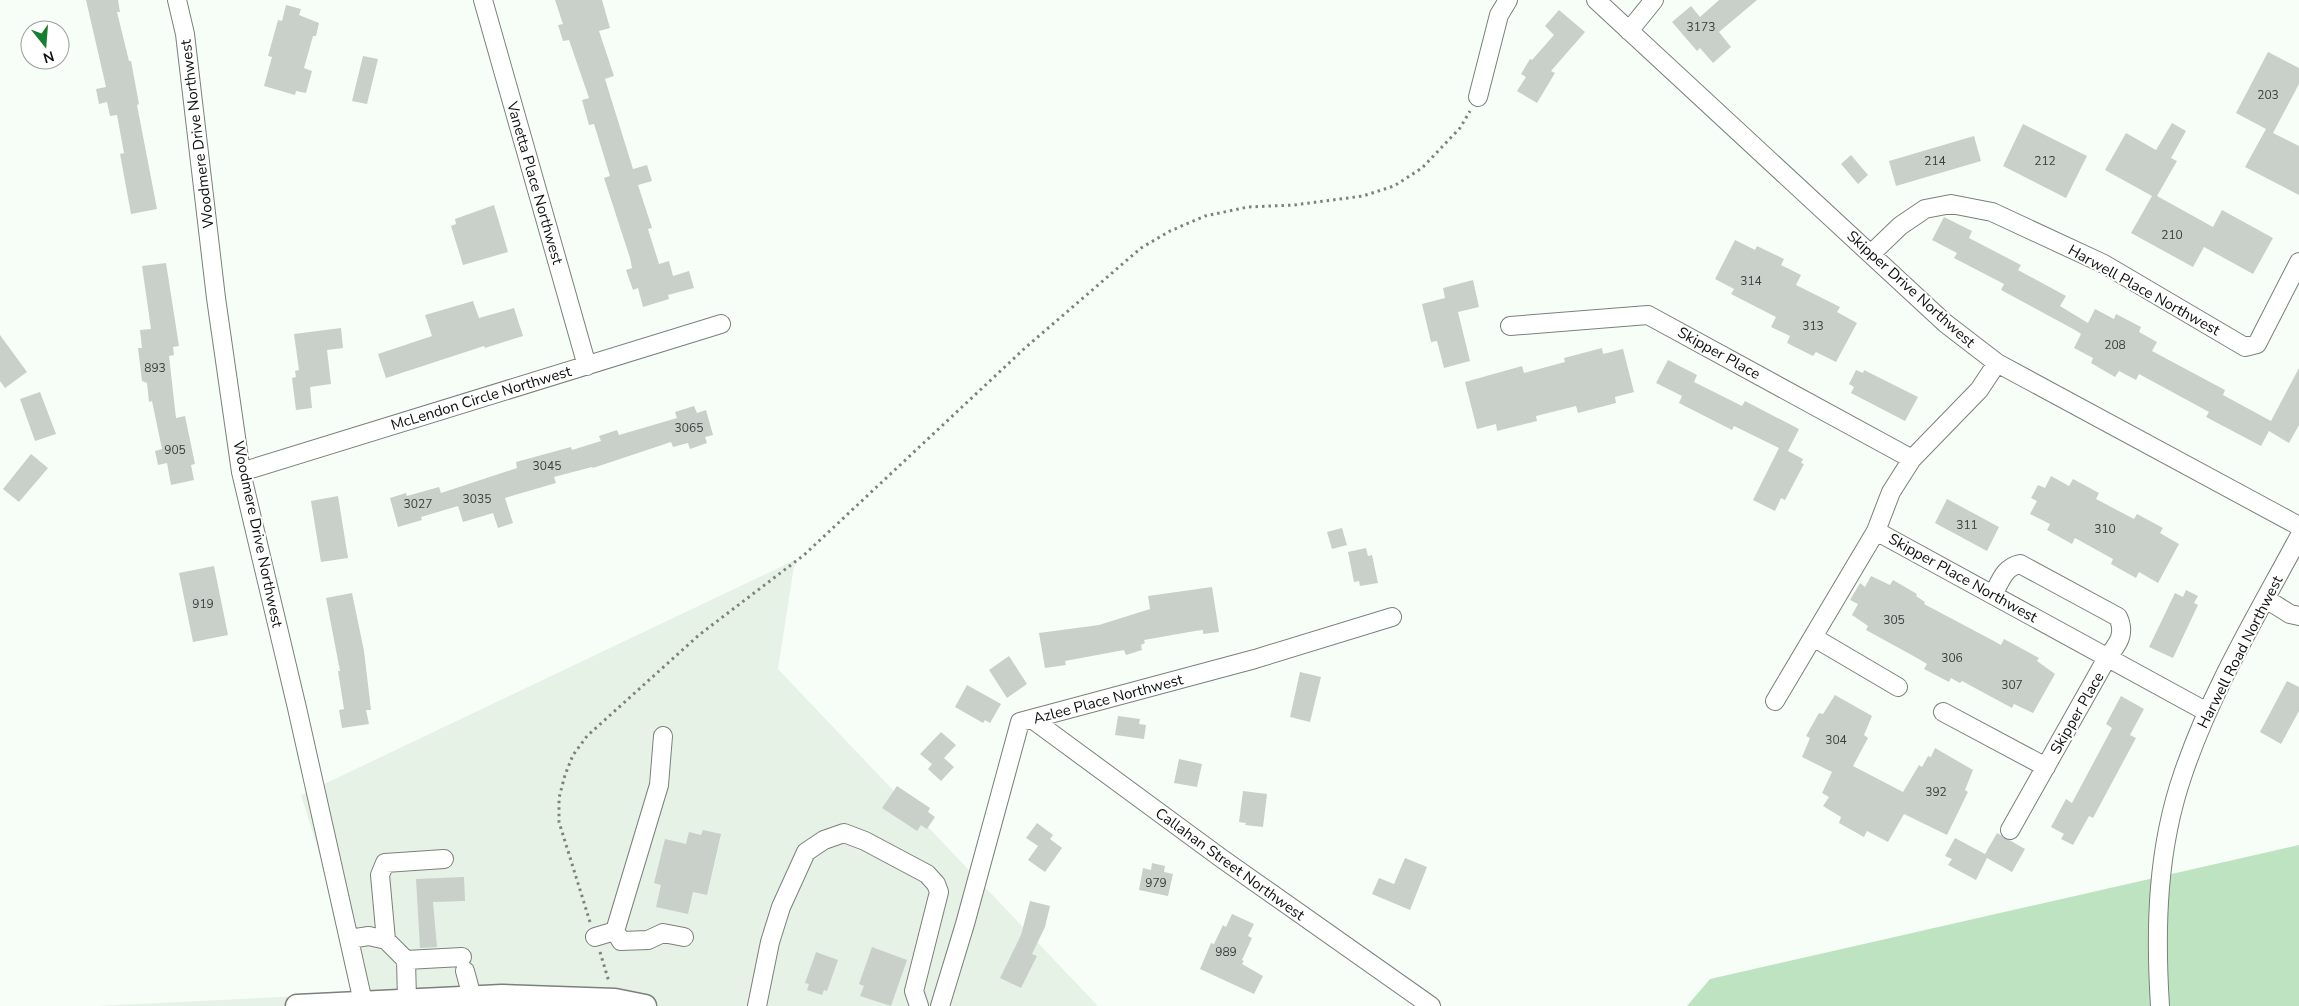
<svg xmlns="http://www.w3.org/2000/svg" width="2299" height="1006" viewBox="0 0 2299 1006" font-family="'Nunito Sans',sans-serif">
<rect width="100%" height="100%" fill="#f7fef7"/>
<path fill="#e7f2e7" d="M795,560l-17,109 320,337h-1002l267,-13 -62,-198z"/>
<path fill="#bee3c1" d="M2299,845v161h-612l23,-27z"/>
<path fill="#c9cfc9" d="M86,0h32l2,12h-3l12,49h2l8,43 -2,1 20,104 -26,5 -11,-60 4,-1 -7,-38 -7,1 -3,-14 -8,2 -3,-15 10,-2z
M555,0h47l8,28 -11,3 15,45 -9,3 28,90 14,-4 5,16 -14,4 14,43 -4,1 11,35 10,-3 4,15 16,-5 5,17 -26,7 1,4 -26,8 -5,-19 -5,2 -7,-20 6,-2 -2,-10 -26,-80 6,-2 -16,-52 -5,1 -7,-25 7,-2 -20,-58 -6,1 -5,-16 5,-1z
M1719,0h38l-38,32 12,15 -18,16 -13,-15 -3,3 -25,-29 19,-16 9,11z
M286,5l15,4 -2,6 20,8 -3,13h-3l-9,32 8,3 -6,22 -10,-2 -1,4 -31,-9 8,-29 -4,-1 10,-36 4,1z
M1559,10l26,22 -34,39 4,2 -18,30 -20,-12 9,-14 -5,-3 9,-15 2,1 22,-25 -9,-9z
M2268,52l31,16v16l-26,49 26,13v49l-54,-28 21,-38 -30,-16z
M363,56l15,3 -11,45 -15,-3z
M2172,123l14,8 -15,27 6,3 -20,35 56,31 9,-17 51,28 -20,36 -49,-27 -11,20 -62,-34 21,-37 -47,-26 21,-37 30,17z
M2023,124l64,32 -21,42 -63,-32z
M1974,136l7,25 -85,25 -7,-25z
M1851,155l17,20 -10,9 -17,-20z
M494,205l14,47 -45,13 -12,-39 5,-2 -1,-5z
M1944,217l28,14 -3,7 52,27 -3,5 48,26 -6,10 28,17 7,-14 19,10 2,-5 25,13 -2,5 18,10 -5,9 73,39 -2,5 48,26 28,-53v57l-10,18 -20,-12 -8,15 -55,-29 3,-5 -70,-38 -3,6 -17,-9 -4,6 -24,-14 2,-5 -19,-10 7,-14 -6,-4 -74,-40 3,-6 -50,-26 3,-5 -25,-13z
M1735,240l20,10 2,-4 27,13 -3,6 20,10 -5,10 44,22 -3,5 20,11 -21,39 -20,-10 -3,4 -26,-13 3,-7 -19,-9 5,-10 -45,-23 3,-5 -19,-10z
M166,263l13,83 -6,1 1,8 -5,1 7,62 9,-2 10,48 -4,1 3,15 -23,5 -4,-22 -9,2 -3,-14 7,-2 -10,-48 -3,1 -2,-19 -5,-2 -4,-33h4l-2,-18 11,-1 -9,-63z
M1473,280l6,27 -21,5 12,49 -26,7 -7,-27 -6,1 -9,-38 23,-6 -2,-10z
M473,301l6,17 35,-10 9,28 -38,12 -1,-2 -98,32 -8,-24 54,-18 -7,-21z
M341,328l2,20 -16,2 4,34 -21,3 2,21 -16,2 -4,-32 4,-1 -1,-6 4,-1 -5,-36z
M0,335l27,37 -22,16 -5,-7z
M1602,348l1,6 20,-5 11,43 -19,5 1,6 -38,10 -2,-7 -40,10 1,5 -40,10 -1,-7 -19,5 -12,-47 57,-16 2,7 41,-11 -1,-4z
M1668,360l29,15 -3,7 48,24 3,-5 54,28 -11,22 15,8 -2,4 3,1 -19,36 -4,-2 -6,13 -22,-11 26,-52 -45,-22 -2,4 -53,-27 3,-7 -26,-13z
M1856,370l7,3 1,-3 54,27 -13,24 -54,-28 3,-6 -5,-3z
M40,392l16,42 -21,7 -15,-42z
M694,406l3,7 9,-3 7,25 -8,2 2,6 -17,6 -2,-6 -15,4 -2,-5 -78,26 -1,-1 -38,10 2,6 -51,15 8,25 -15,5 -5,-15 -30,9 -5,-16 -37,11 1,3 -24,7 -8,-29 16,-5 1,3 32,-9 2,6 76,-25 -1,-6 55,-15 1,3 29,-9 -2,-5 18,-6 2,5 58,-17 -2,-6z
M31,454l17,14 -29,34 -16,-13z
M2051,476l18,10 4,-7 26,14 -3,6 38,20 3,-5 26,14 -3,5 19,11 -21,39 -19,-11 -3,6 -25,-14 2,-5 -38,-21 -3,6 -25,-14 3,-6 -20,-10 7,-13 -6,-3 7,-13 7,3z
M338,496l10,62 -27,4 -10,-61z
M1947,499l52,28 -12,24 -52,-28z
M1342,528l5,17 -15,4 -5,-17z
M1366,548l2,8 4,-1 6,28 -18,3 -1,-5 -5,1 -6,-30z
M214,566l14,69 -35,7 -14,-69z
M1871,576l19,9 3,-5 24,14 -1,2 9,6 -1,2 68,36 9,5 3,-6 35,19 -2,3 18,13 -22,39 -19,-9 -2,4 -50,-27 -2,2 -9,-5 -2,4 -25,-13 3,-5 -10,-6 -51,-28 2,-4 -16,-11 6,-11 -8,-4 10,-17 5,4z
M1212,587l7,45 -16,2v-4l-8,1 -51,9 1,3 -4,2 1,5 -16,5 -2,-5 -59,11 1,4 -21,3 -6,-35 60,-8 51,-16 -2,-13z
M2186,590l12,6 -4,7 4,2 -25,53 -24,-11 26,-54 8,4z
M352,593l12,58 7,59h-5l3,14 -27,4 -3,-18 5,-1 -6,-38h2l-14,-73z
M1009,656l18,28 -20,14 -18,-28z
M1300,672l21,5 -11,45 -20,-5z
M2287,681l12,6v24l-18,33 -21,-12z
M967,685l34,19 -11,19 -5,-3 -2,3 -28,-16z
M1835,695l37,21 -8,19 4,3 -15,28 50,26 16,-27 3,2 6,-11 3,1 4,-9 38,22 -8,20 3,2 -21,43 -43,-21 -16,28 -21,-11 -3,6 -25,-14 2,-6 -18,-11 6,-9 -7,-4 10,-21 -30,-15 8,-19 -4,-2 13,-23 4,1z
M2121,696l23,13 -14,26 6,3 -43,80 -4,-2 -16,29 -12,-6 3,-5 -13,-7 15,-28 6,4 40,-75 -6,-4z
M1118,716l22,3 -1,5 7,1 -2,14 -29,-4z
M941,732l15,13 -12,13 10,9 -13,14 -13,-12 4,-5 -12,-10z
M1179,759l23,5 -5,23 -23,-4z
M897,786l33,22 -2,4 7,5 -8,12 -6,-4 -4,6 -35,-23z
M1243,791l24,3 -4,33 -18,-2 1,-2 -7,-1z
M1037,823l16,12 -3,4 12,9 -17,24 -17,-12 10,-14 -12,-8z
M703,830l18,4 -14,61 -14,-3 -5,22 -32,-7 5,-22 -7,-2 11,-44 21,5 3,-12 12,3z
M1997,833l28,16 -13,23 -25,-14 -11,22 -28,-15 4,-6 -7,-3 10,-18 30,16z
M1405,858l22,9 -17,43 -38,-16 7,-16 15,6z
M1152,863l13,3 -1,6 9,2 -5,22 -29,-6 4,-22 8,2z
M464,877l1,24 -32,1 4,45 -17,1 -4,-69z
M1030,901l20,5 -5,21 -13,27 5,2 -16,32 -21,-10 21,-43z
M1232,914l22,10 -6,12 4,2 -10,22 2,1 -2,3 21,12 -9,18 -54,-25 11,-26 3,1 9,-19 3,2z
M872,947l35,13 -16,46 -31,-10 4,-10 -5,-2z
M816,952l22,8 -11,31 -3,-1 -2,5 -15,-5 2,-6 -4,-1z"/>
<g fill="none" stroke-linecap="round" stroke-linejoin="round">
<g stroke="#7a807a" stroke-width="20">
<path id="minor" d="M177,0l8,34 31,264 25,174 56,236 66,294
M483,0l104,366
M1596,0l349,323 52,40 302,163
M1629,31l25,-31
M1478,97l21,-82 9,-15
M1871,254l29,-28 25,-17 26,-5 41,8 112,52 141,83 12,-3 42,-82
M1510,326l138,-11 264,144
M241,472l480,-148
M1876,531l331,181
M1993,595c7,-13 11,-28 27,-31l98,53c8,17 0,27 -11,41l-97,172
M2266,599l24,15 9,2
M1813,637l85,50
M1775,701l101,-170 15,-39 21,-33 67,-69 18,-27
M1943,712l103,55
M1032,719l189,139 210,148
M615,931l6,10 27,-1 15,-7 21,4
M595,937l20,-6 44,-146 4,-49
M349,939l20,-3 17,4
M406,960l56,-3
M465,971l7,26
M407,1000l-1,-40 -20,-20 -6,-65 5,-12 59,-4
M757,1006l13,-64 11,-35 25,-55 18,-12 20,-7 21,8 62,33 9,10 3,8 -25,99 5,15
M940,1006l25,-82 55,-202 235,-63 137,-42
M2160,1006c-5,-78 -3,-157 23,-232 28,-83 74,-159 116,-237"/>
</g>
<g stroke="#7a807a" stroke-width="25">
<path id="major" d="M297,1006l205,-10 113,4 30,6"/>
</g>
<path stroke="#7e827e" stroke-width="3" stroke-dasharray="2.5 4" stroke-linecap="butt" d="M590,922l-31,-100v-24l6,-23 8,-20 14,-19 112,-101 105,-80 221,-207 116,-100 29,-17 35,-15 43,-9 46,-2 69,-9 31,-10 28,-18 38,-40 10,-17
M600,952l9,30"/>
<use href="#minor" stroke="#fff" stroke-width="18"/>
<use href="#major" stroke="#fff" stroke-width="22"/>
</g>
<g text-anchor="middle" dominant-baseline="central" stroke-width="4" stroke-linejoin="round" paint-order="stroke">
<g font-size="12" fill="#3c3f3c">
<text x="1701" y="27">3173</text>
<text x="2268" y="95">203</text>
<text x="1935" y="161">214</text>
<text x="2045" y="161">212</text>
<text x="2172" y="235">210</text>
<text x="1751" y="281">314</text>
<text x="1813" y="326">313</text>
<text x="2115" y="345">208</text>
<text x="155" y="368">893</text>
<text x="689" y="428">3065</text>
<text x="175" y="450">905</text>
<text x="547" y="466">3045</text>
<text x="477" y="499">3035</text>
<text x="418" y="504">3027</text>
<text x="1967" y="525">311</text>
<text x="2105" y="529">310</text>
<text x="203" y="604">919</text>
<text x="1894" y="620">305</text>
<text x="1952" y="658">306</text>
<text x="2012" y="685">307</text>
<text x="1836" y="740">304</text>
<text x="1936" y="792">392</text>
<text x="1156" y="883">979</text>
<text x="1226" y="952">989</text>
</g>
<g font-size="15" fill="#0d0f0d" stroke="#fff">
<text transform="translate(197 134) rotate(-97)">Woodmere Drive Northwest</text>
<text transform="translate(535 183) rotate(74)">Vanetta Place Northwest</text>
<text transform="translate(1911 289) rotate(42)">Skipper Drive Northwest</text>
<text transform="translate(2144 290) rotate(29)">Harwell Place Northwest</text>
<text transform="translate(1719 353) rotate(29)">Skipper Place</text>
<text transform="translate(481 398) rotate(-17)">McLendon Circle Northwest</text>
<text transform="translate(258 534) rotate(78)">Woodmere Drive Northwest</text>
<text transform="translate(1963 578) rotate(29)">Skipper Place Northwest</text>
<text transform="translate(2240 652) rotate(-63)">Harwell Road Northwest</text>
<text transform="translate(1108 699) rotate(-15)">Azlee Place Northwest</text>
<text transform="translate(2077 713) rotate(-60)">Skipper Place</text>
<text transform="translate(1230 864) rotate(36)">Callahan Street Northwest</text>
</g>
</g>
<g transform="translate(45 45) rotate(163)"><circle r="24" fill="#ffffff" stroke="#9e9f9e"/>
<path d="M0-4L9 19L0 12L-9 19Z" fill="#177d30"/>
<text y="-8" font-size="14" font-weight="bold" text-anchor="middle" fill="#0d0f0d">N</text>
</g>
</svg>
